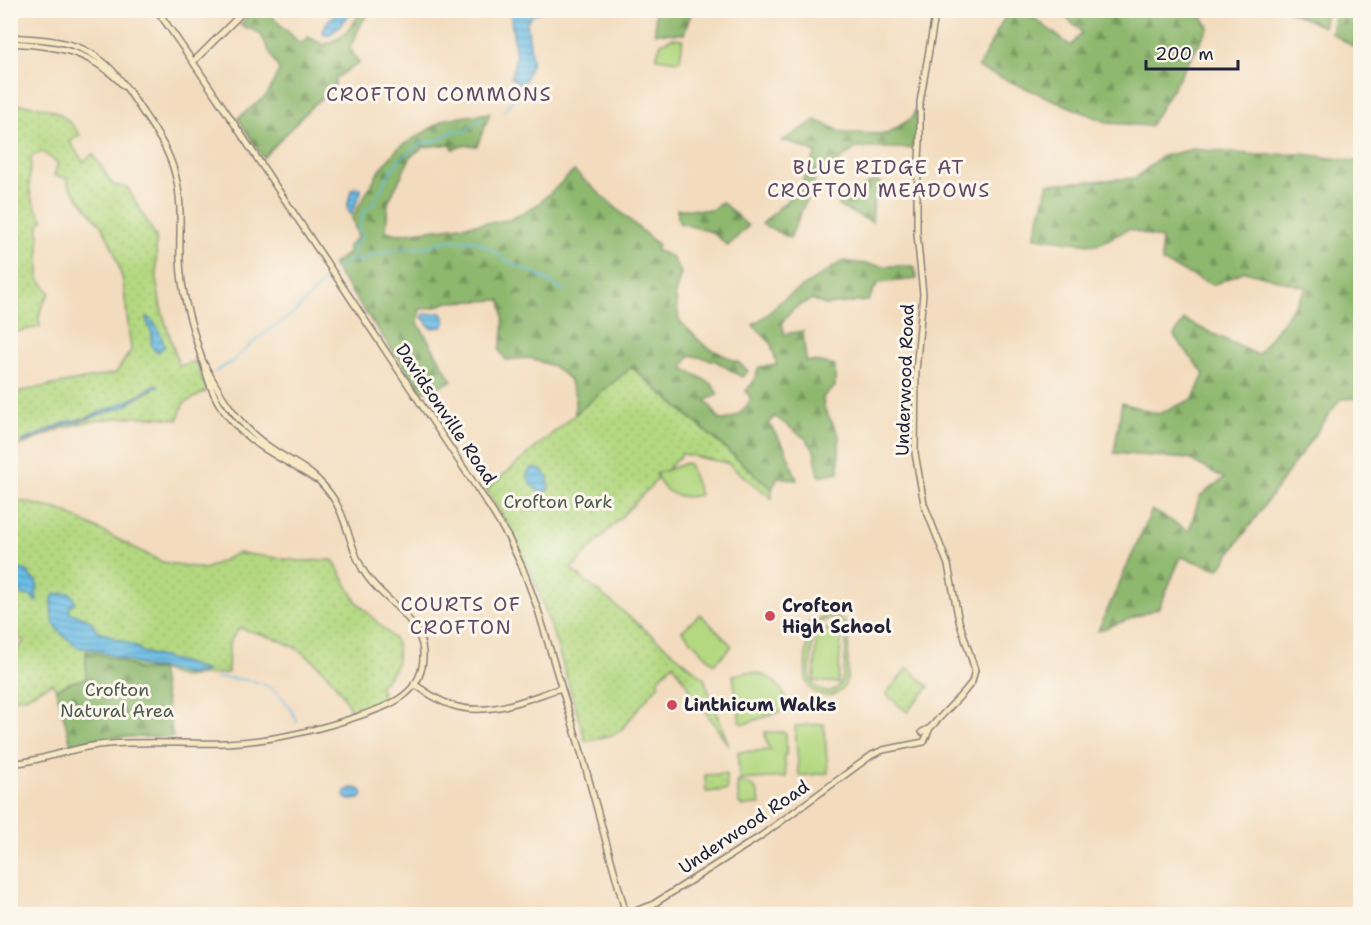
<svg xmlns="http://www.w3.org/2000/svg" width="1371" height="925" viewBox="0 0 1371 925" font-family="'Shantell Sans',sans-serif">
<defs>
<pattern id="grass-dots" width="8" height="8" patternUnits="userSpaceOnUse" patternTransform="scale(1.5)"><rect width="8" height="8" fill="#b3d880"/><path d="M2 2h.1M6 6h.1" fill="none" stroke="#9ab970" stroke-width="1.8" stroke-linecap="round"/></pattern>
<pattern id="forest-firs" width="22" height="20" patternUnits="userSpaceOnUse" patternTransform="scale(1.5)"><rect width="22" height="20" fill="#8eb86e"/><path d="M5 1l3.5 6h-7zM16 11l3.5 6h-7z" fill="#74955c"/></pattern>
<pattern id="water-rules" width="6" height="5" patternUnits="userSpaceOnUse" patternTransform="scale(1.5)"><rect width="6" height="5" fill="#6abde6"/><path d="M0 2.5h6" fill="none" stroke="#5799bc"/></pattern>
</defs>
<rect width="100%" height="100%" fill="#fbf7ec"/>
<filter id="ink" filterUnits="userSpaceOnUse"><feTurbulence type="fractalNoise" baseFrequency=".0167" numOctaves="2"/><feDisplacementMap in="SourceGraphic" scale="12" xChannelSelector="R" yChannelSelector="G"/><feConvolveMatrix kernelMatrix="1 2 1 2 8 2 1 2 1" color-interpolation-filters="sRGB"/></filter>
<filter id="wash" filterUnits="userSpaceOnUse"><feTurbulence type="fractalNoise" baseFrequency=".008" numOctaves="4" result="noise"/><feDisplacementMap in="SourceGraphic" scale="24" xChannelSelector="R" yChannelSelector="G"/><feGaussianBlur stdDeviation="1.35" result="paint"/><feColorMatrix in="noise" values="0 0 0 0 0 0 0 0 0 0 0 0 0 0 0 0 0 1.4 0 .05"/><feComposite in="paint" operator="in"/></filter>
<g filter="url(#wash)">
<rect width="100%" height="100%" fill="#f3dcbe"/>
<path fill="url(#grass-dots)" stroke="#6a7d5e" stroke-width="1.5" d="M11,104c32,2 50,2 69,31l-10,7 13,20 10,-8 20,31 14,2 29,50 1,47 4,24 18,58 17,-5 11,30 -24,13 -5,16c-32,-7 -80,-2 -111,7 -19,6 -37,16 -56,21v-55l105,-20 15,-23 -8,-69 -9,-30 -11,-23 -34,-42 -2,-8 -13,-2 4,-13 -16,-11 -10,4c-4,27 -6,41 12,64l-5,4v55l11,14c-8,11 -13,20 -10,34l-29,6z
M631,367l141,122v10l-45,-36 -45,-9 -111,115 133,109 25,68 -56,-82 -14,14v6l-38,46 -6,4 -29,8c-19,-60 -34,-123 -60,-180 -11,-25 -25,-49 -40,-72z
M11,499l50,11 101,52 43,7 33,-16 62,8 33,-1 23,41 40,40c4,22 0,30 -17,45l6,14 -34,12c-4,-13 -11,-21 -19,-32 -30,-35 -49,-40 -93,-52l-10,15 -1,30 -46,4 -22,-7h-20l-19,-9 -35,-9v28l-11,1 -19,8 -4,-6 -27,14 -14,2v-44l13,-13 -13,-12v-11l4,-12 -5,-11z
M908,668l21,19 -22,25 -21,-18z
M726,774l1,16 -21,2 -1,-17z"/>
<path fill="url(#forest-firs)" stroke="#586d54" stroke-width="1.5" d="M253,11h13l35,33 7,-7 16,8c17,-7 29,-16 36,-34h11l-9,11 -12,26 9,15 -23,15 -2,11 -21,16 -50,53 -25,-40 29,-23 12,-25 -19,-37 -20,-8z
M655,11h37l-8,23 -29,-1z
M1008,11h17l46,35 11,-14 -24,-21h139l12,16 -59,99 -42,-3 -130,-55z
M1289,11h37l-3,16z
M1335,11h25v40l-29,-18z
M916,108h2l-2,40h-60l-40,30 -26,60 -28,-14 37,-35 17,-36 -26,-11 -8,-1 34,-21 28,13 43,1 25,-16z
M490,113l-13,33 -11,-1 -13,4 -2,-5 -27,3 -13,9 -23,47 -2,28 12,3 111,-14 28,-15 37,-34 84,74 -2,5 16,7 9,16 -6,20 4,27 26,26 34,17 9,8 -6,6 -26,-16 -26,-6 -7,13 29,16 6,11 -12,5 14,20c16,0 23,-8 31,-21l-5,-8 8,-10 5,-14 18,-2 -6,-22 -18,-18 16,-12 13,-13 61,-39 40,5h31l3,13 -39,4 -10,18 -43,4 -13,-6 -19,10 -11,14 2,11 19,-3 3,30 15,1 14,4v21l-12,10 1,11 15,27v37l-20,4 -5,-26 -8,-11 -32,-23 -5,8 16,24 12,32 -19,-3 -6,12 -140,-122 -57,47v-18l-6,-17 -16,-13 -24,-8 -23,2 -7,-10c6,-17 6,-32 2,-50l-53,2 -12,5 -16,2 -2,14 34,58 -30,11 -90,-127 16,-12v-7l10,-9 -6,-19 27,-47 19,-23 48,-29z
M1193,149l65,6 45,-1 57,8v236l-20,1 -121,170 -38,-12 -22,51 -61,23 54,-121 37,21 11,-35 24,-18 -35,-19 -75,-6 8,-50 36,11 35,-15 11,-25 -30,-38 10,-16 74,35 49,-67 -62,-17 -32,14 -51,-23 -1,-23 -32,-10 -32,16 -63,-8 14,-53 88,-6 24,-21z
M873,181l8,1 -7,12 -2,28 -34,-16 1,-3z
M722,202l26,24 -20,20 -16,-14 -33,-9 -2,-14 34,1z
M86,652l9,1 26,8 19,9h20l13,67h-54l-48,7 -15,-55 19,-8 11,-2z"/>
<path fill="#b3d880" stroke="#6a7d5e" stroke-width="1.5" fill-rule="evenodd" d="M672,38l11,1 -3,21 -2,1 -22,-3 5,-15z
M686,463l3,1 11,31c-20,5 -38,-1 -44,-21z
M700,614l32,32 -18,18 -32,-33z
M826,616c28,-1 23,22 22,41 0,11 1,24 -6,32 -11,13 -34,6 -36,-11 -2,-18 2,-39 3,-57l5,1zM831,620l10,4c2,4 3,4 4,8 2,8 0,46 -5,52 -9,15 -29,6 -30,-9l3,-43 3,-7 5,-4z
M817,629l25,1 -4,53 -24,-2z
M748,672c22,1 37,14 40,37l-44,15 -4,-2 -7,-47z
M824,724l4,49 -29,3 -4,-50z
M765,732h18l3,2v21h-2l2,22 -47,3 -1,-28 33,-2 -5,-9z
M737,782c16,0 22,8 23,23l-18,1 -3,-3z"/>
<path fill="url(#water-rules)" stroke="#467090" stroke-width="1.5" d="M338,11h13c-4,9 -14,17 -21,24l-5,-1 -2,-3 4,-9z
M510,11h33l-10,4 -6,7 5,39 -8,22 -3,2 -10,-7 5,-21z
M356,187l5,2v3l-10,23 -4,-7 4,-18z
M442,313l4,9 -4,5 -11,1 -9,-11 3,-3z
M148,317c9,8 14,17 16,30l-6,5 -3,-1 -4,-7 1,-10 -6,-15z
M155,385l3,1 -35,21 -42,14 -14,3 -44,19 -1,-2 44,-19 20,-4 30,-12 22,-10z
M531,468c11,0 17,7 18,17l-2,6 -7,1 -9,-7 -4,-11z
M21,569l8,3 1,5 5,3 3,7 -2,6 1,7 -2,2 -3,-6 -9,-1c-7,-8 -10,-17 -2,-26z
M70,593l4,5 1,4 -6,6 1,5 16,5 7,6 3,6 41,17 5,5 43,11 22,8 -19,4 -28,-7h-12l-52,-18 -20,-3c-5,-8 -13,-10 -18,-17 -7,-8 -8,-25 -5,-34l3,-2z
M351,788c6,0 11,0 12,7l-3,4 -11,1 -5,-3 1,-6z"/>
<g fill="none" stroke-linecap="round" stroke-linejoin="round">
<path stroke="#6abde6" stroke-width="1.5" d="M504,111l11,-15
M352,259l3,-6 -3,-7 8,-6 2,-4 -4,-7 4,-8 1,-9 10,-8 18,-34 10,-12 18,-14 16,-3 18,-10h12l18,-13
M337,269l12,-9 13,1 12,-7h7l15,-5 30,-2 20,-6 27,-1 15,7 19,14 29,13 28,17
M215,372l18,-11 25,-23 37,-26 34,-36
M215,678c38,-1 68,5 82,45"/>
</g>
</g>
<g filter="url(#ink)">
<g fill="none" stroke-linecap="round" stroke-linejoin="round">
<g stroke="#8a7f7c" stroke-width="8">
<path id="secondary" d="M157,10l36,52 296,444 19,31 15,32 15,41 46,152 42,152
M10,37c65,4 90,8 126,65 15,23 32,44 39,72 8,28 4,57 5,86 1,33 11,63 20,93 6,18 9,35 19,51 27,42 58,50 96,75
M10,43c48,3 80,7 114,43
M193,62l52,-52
M414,684c12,8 24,17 37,21 37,13 75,-6 110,-17
M922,732l8,-4 34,-36 8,-10 3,-12 -16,-49 -11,-56 -24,-61 -9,-51 1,-82 7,-77 -6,-60v-42l3,-50v-40l16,-92
M10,764c34,-3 64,-18 98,-20 39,-3 79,0 118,-1 46,-2 89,-12 133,-27 32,-11 66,-22 64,-64 -2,-36 -43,-52 -60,-82 -15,-26 -16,-56 -35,-79 -18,-23 -34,-27 -57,-43 -33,-22 -51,-53 -69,-88
M626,914l26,-9 109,-69 111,-81 11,-5 41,-8 6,-14"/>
</g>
<use href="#secondary" stroke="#f7e8c3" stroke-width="5"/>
</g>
</g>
<g fill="#d1495b" stroke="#fbf7ec" stroke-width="2">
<circle cx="770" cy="616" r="6"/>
<circle cx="672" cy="705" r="6"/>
</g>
<g text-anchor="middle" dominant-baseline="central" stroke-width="6" stroke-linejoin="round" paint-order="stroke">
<g font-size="18" fill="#22223b" stroke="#fbf7ec">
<text transform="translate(905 380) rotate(-88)">Underwood Road</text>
<text transform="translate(446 414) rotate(56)">Davidsonville Road</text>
<text transform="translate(744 827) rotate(-34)">Underwood Road</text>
</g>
<g font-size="18" fill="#4e5950" stroke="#fbf7ec">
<text x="558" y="502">Crofton Park</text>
<text x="117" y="690">Crofton<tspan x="117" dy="21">Natural Area</tspan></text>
</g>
<g font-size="18" font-weight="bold" fill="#22223b" stroke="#fbf7ec" text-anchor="start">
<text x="782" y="606">Crofton<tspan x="782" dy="21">High School</tspan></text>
<text x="684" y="705">Linthicum Walks</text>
</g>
<g font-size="20" letter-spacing="1.5" fill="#614a66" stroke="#fbf7ec">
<text x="439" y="94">CROFTON COMMONS</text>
<text x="879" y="167">BLUE RIDGE AT<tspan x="879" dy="23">CROFTON MEADOWS</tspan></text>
<text x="461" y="604">COURTS OF<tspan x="461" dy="23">CROFTON</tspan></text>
</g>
</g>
<rect width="1371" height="925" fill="none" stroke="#fbf7ec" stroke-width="36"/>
<path d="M1146 60v9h92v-9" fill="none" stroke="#22223b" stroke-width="3"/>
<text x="1155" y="60" font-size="18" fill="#22223b" stroke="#fbf7ec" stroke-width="4.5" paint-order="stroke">200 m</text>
</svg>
